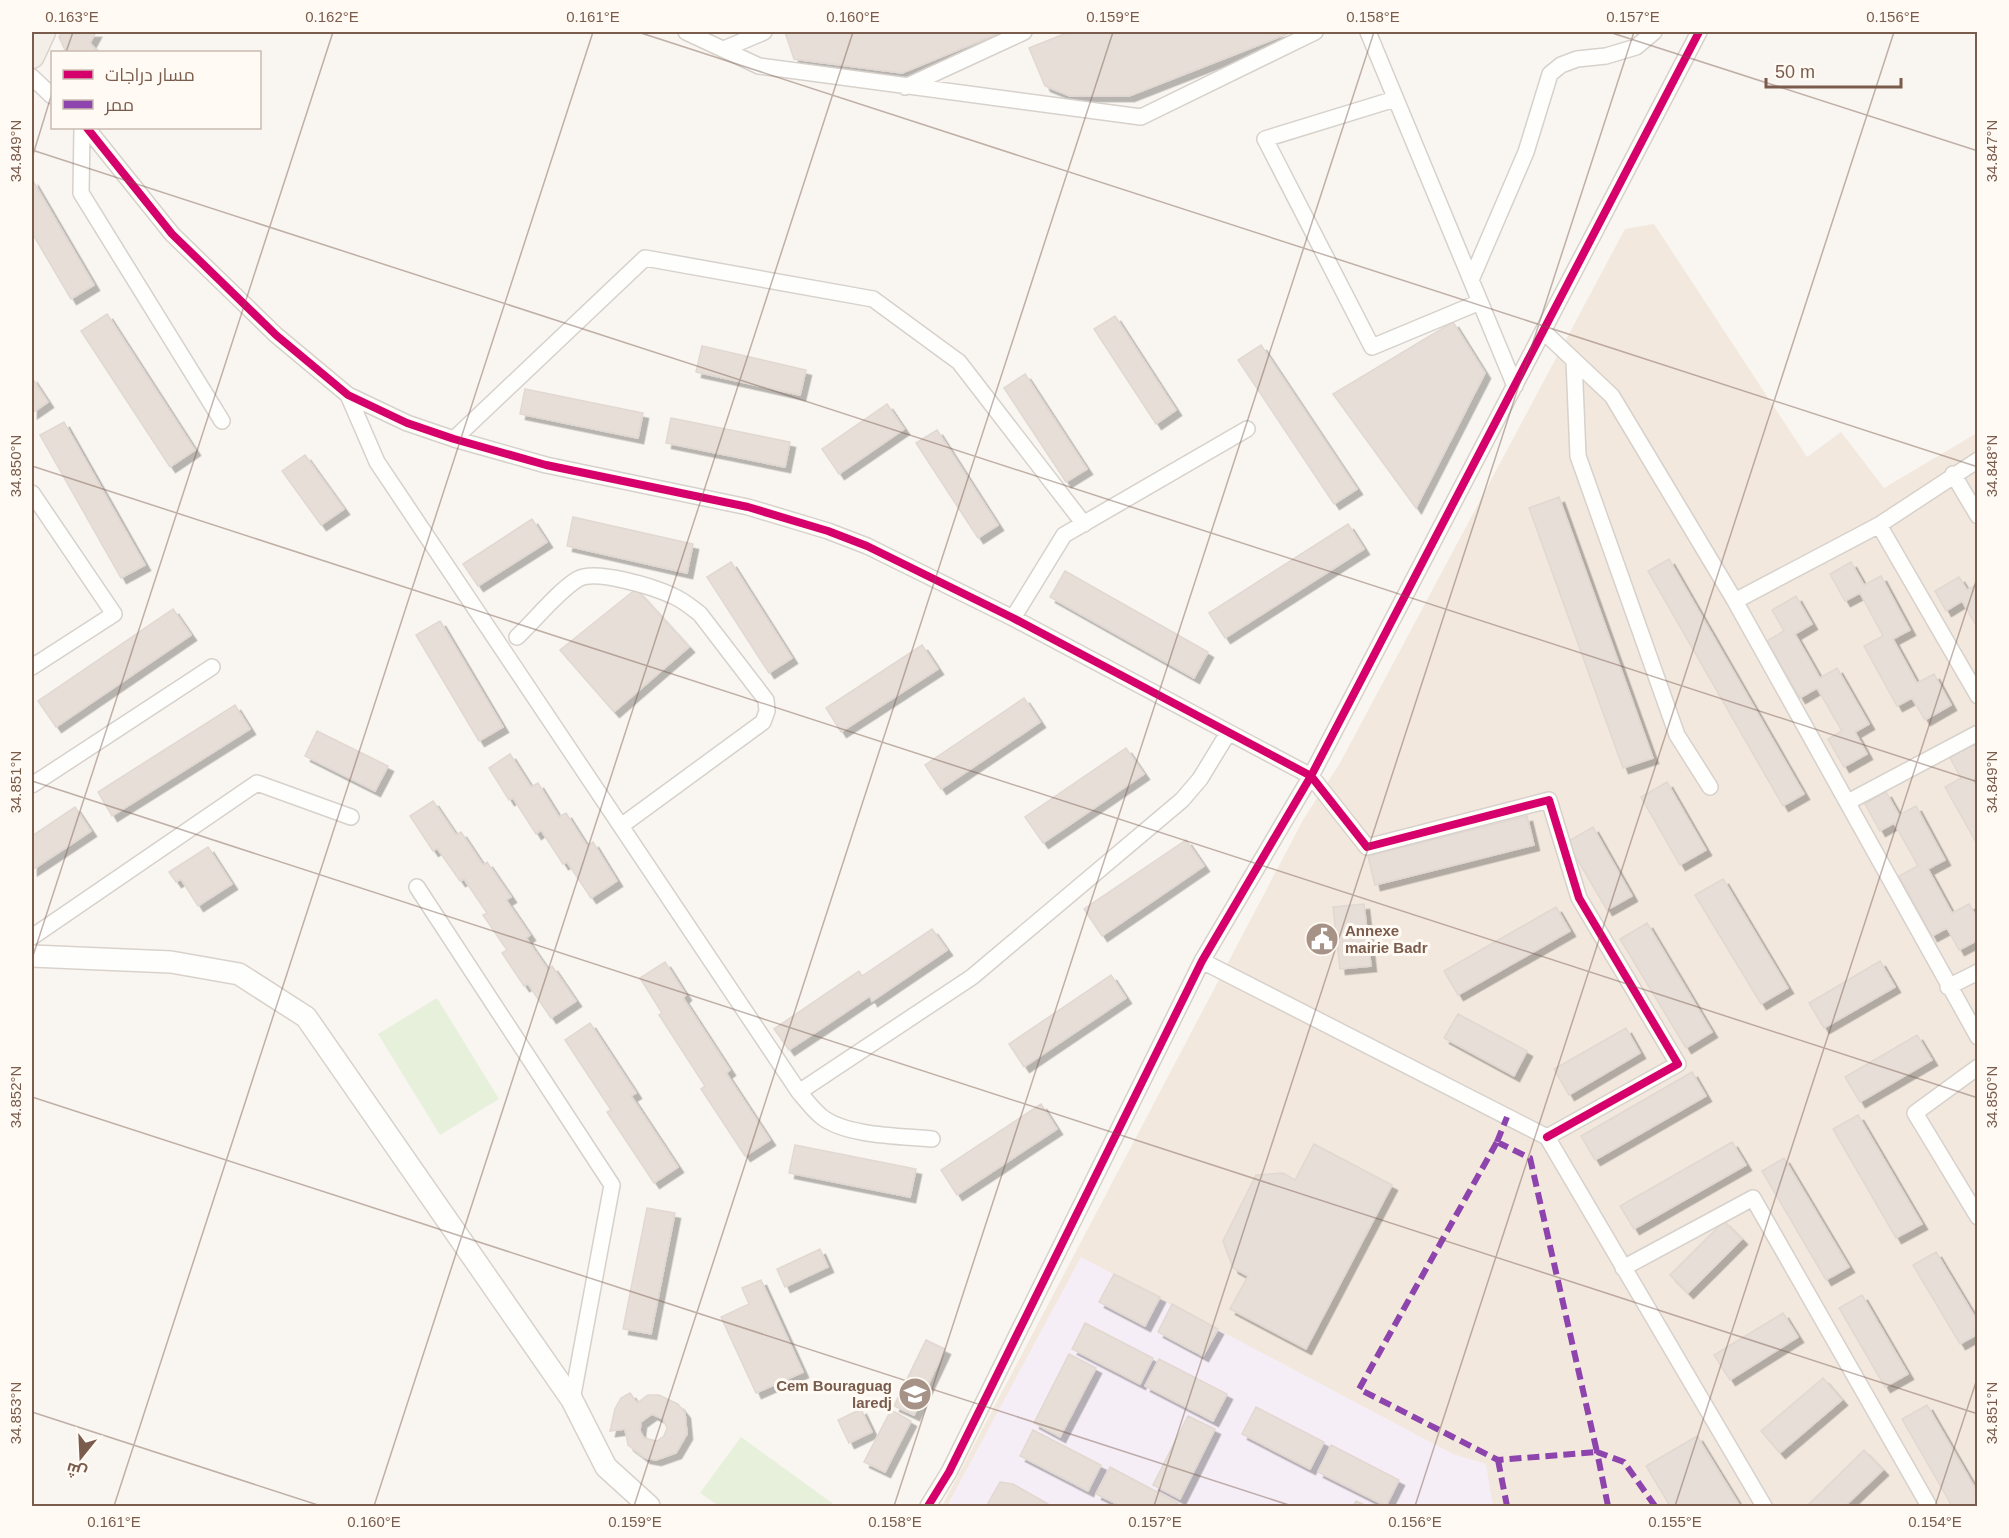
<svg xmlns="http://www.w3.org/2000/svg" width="2009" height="1538" viewBox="0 0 2009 1538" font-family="Arial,Cairo,sans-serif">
<defs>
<filter id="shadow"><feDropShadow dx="5.5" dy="5.5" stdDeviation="0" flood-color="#0004"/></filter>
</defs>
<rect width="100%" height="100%" fill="#f9f5f0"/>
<path fill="#f2e8de" d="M1654,224l153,233 34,-25 43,56 93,-55v1073h-1035l361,-686 37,-57 285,-534z"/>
<path fill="#f6eef6" d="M1081,1257l372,197 33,10 7,42h-546z"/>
<path fill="#e7f0db" d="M437,998l62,101 -59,36 -62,-101z
M741,1437l95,69h-117l-19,-13z"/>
<path fill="#e6ded7" stroke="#e2d8d2" stroke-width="1.5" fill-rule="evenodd" filter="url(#shadow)" d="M62,32h34l-6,11 8,9h-32l-7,-15z
M785,32h217l-100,41 -108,-14z
M1069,32h223l-163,64h-59l-25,-10 -16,-38z
M33,181l61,104 -23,14 -39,-66z
M107,314l88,136 -25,17 -89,-136z
M1115,316l61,94 -20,14 -62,-95z
M1453,322l32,51 -69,135 -83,-114z
M1261,345l96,144 -23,15 -96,-144z
M702,346l104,24 -6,25 -104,-23z
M1025,374l62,95 -21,13 -62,-94z
M32,378l16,24 -16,11z
M525,389l118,24 -5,25 -118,-24z
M887,404l17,25 -65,45 -17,-25z
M671,418l119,24 -5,25 -119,-24z
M64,422l81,143 -24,13 -81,-143z
M937,430l61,95 -20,13 -62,-95z
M305,455l39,54 -23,16 -39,-54z
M1559,497l94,261 -30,10 -94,-260z
M573,517l120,27 -6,29 -120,-27z
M532,519l15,23 -69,44 -15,-22z
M1348,524l16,25 -139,89 -16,-25z
M1669,559l135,235 -21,12 -135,-235z
M731,562l61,96 -23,15 -62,-96z
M1851,562l13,23 17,-9 29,54 -17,9 24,44 17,-9 17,31 -26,15 -13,-22 -15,8 -33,-60 19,-10 -23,-43 -15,8 -15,-27z
M1065,571l143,81 -14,26 -144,-81z
M1959,577l8,13 11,-6v45l-16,-28 -16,10 -11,-20z
M636,589l53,58 -75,65 -54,-62z
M1796,596l16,28 -17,10 25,44 17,-10 32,56 -14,8 12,22 -23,13 -16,-28 14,-8 -25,-43 -17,10 -33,-57 17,-10 -12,-21z
M173,609l18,26 -135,92 -18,-26z
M440,621l63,106 -24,14 -63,-106z
M922,645l16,24 -97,63 -15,-24z
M1024,698l16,24 -99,67 -16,-24z
M235,705l15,24 -138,87 -14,-24z
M317,731l71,35 -13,25 -70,-35z
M1973,743l5,7v28l-5,2 5,9 -1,55 -32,-57 16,-9 -12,-22z
M1126,748l18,26 -101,69 -18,-26z
M510,754l21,33 7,-4 21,34 7,-4 21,33 6,-4 24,39 -26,17 -24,-36 -4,2 -22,-34 -5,4 -23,-36 -4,2 -20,-32z
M1667,782l39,68 -26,15 -39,-68z
M1886,792l13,23 17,-9 29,54 -17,9 24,44 17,-9 9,15v21l-19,10 -12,-22 -15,8 -33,-60 19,-10 -24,-43 -14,8 -15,-27z
M433,801l23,34 5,-3 22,33 4,-3 24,35 -5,3 24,35 -4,3 22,32 4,-4 24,35 -25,17 -23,-34 -4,2 -22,-33 5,-3 -24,-35 4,-2 -23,-34 -4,2 -23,-33 -4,3 -23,-35z
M75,807l16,24 -59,39v-34z
M1527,816l7,29 -159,40 -7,-29z
M1593,827l39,69 -25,14 -40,-68z
M1186,840l18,26 -102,70 -18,-27z
M208,847l24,37 -34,22 -17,-27 -5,3 -7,-10z
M1723,879l65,109 -27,16 -66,-109z
M1364,904l7,62 -31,3 -7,-62z
M1556,907l14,24 -112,64 -14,-24z
M1647,923l65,109 -26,16 -66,-109z
M932,929l15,21 -75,51 -2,-5 -81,54 -15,-21 85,-58 3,5z
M1880,961l15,26 -71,41 -15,-25z
M665,962l21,33 -3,3 47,72 -4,3 44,67 -25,16 -44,-67 4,-3 -46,-71 3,-2 -22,-35z
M1111,975l15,23 -102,69 -15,-23z
M1458,1014l69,37 -13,25 -70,-38z
M590,1023l46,70 -5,3 47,71 -24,16 -47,-71 4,-2 -46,-70z
M1626,1028l14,25 -71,42 -15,-26z
M1917,1035l15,25 -72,42 -15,-25z
M1692,1072l14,24 -111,64 -14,-24z
M1041,1104l16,25 -100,66 -16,-25z
M1858,1115l64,109 -26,14 -63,-109z
M1732,1142l14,23 -112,64 -14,-23z
M1314,1144l78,41 -86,164 -76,-40 18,-33 -15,-8 -10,-27 33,-66 27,-2 12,7z
M795,1145l121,24 -6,28 -121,-24z
M1784,1158l65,109 -23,13 -64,-109z
M647,1208l28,5 -24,121 -28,-5z
M1724,1221l18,18 -54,54 -18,-18z
M820,1249l8,18 -43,20 -8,-18z
M1936,1252l42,70v12l-18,10 -47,-79z
M1114,1274l46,23 -15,29 -46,-24z
M761,1280l42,92 -47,21 -35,-76 28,-13 -7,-16z
M1862,1295l46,79 -23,13 -46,-79z
M1172,1304l46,25 -15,27 -45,-24z
M1783,1313l15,24 -68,43 -16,-25z
M1085,1323l68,35 -13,26 -68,-35z
M926,1340l19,9 -31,66 -20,-9z
M1069,1354l27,14 -36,69 -26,-14z
M1159,1359l68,35 -14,27 -68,-35z
M1823,1378l19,22 -62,53 -19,-22z
M630,1393l7,10 11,-8h11l19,9 7,9 2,21 -11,19 -20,7 -11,-2 -17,-13 -3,-16 -15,2 5,-22 6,-11zM652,1414l11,5 4,9 -3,8 -7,5 -13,-3 -4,-7 1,-9z
M1927,1405l51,88v13h-26l-50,-87z
M1256,1407l68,35 -14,27 -68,-35z
M861,1409l11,23 -23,11 -11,-23z
M891,1410l20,11 -26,51 -21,-10z
M1188,1416l27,13 -35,70 -27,-14z
M1033,1430l68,35 -13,26 -68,-35z
M1697,1436l43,70h-70l-24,-40z
M1331,1445l68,35 -13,26 -68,-34z
M1864,1450l19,20 -38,36h-38z
M1110,1467l68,36 -2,3h-55l-25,-12z
M1000,1482l13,2 35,20 -2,2h-55l-3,-3z
M1356,1501l11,5h-14z"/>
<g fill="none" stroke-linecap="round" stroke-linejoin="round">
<g stroke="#d7d1cb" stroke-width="18">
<path id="minor" d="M686,32l73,34 382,51 174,-85
M1368,32l147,354
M724,49l40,-17
M32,77l20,19
M905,87l119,-55
M1395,99l-130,40 107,208 108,-45
M82,128l-1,65 141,228
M87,128l85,106 104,101 72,60 59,28 47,16 92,26 202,42 80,24 39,15 146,72 298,158 56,71 182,-47 30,98 99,166 -131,73
M1471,280l55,-128 24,-78 11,-9 16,-6 29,-3 30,-9 18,-15
M1543,331l69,65 123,205 243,436
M1574,360l4,96 99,279 33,52
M348,395l29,67 422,630c7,8 14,18 23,25 24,19 79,19 110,22
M454,439l191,-181 228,41 86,63 125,162
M1953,474l25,42
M32,493l82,121 -82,53
M1879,525l99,171
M1735,601l144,-76 99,-65
M1013,618l51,-83 183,-106
M517,637c18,-17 41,-46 61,-58 18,-10 76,8 95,17 10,4 18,11 27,18l66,86 1,11 -4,11 -142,104
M32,785l180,-118
M1848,802l130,-69
M417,887l195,298 -40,215
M32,937l225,-154 94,34
M1202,961l345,176 217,369
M1948,987l30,-15
M1978,1067l-63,46 63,104
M799,1092l173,-115 210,-177 18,-21 28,-46
M1623,1268l130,-70 176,308
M928,1506l21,-34 253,-511 109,-185 388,-744"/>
</g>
<g stroke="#d9d2cb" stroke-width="24">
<path id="secondary" d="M32,956l139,6 68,12 67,43 266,383 34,67 43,39"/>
</g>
<g stroke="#dad1cc" stroke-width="27">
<path id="primary" d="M32,56l11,-24"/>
</g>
<use href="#minor" stroke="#fefefd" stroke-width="15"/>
<use href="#secondary" stroke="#fefefd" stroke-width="21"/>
<use href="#primary" stroke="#f3eee8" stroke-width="24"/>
<path stroke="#8e44ad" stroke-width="6" stroke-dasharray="12 6" stroke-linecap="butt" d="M1497,1142l33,16 67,294 -99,8 -139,-71z
M1497,1142l10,-25
M1498,1460l9,46
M1608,1506l-11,-54 27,10 31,44"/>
<g stroke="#fffaf3" stroke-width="11">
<path id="cycleway" d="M87,128l85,106 104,101 72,60 59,28 47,16 92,26 202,42 80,24 39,15 146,72 298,158 56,71 182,-47 30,98 99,166 -131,73
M928,1506l21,-34 253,-511 109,-185 388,-744"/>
</g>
<use href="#cycleway" stroke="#d6006c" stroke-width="8"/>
</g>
<path fill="none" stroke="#7a5c4d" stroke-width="1.5" stroke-opacity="0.45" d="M638,32l1340,435M1609,32l369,119M66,52l7,-20M32,150l1946,632M32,158l20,-65M32,466l1946,632M32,781l1946,633M32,959l301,-927M32,1097l1260,409M32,1412l289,94M114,1506l479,-1474M374,1506l479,-1474M634,1506l479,-1474M894,1506l480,-1474M1154,1506l480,-1474M1415,1506l479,-1474M1675,1506l303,-931M1935,1506l43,-130"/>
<defs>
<g id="civic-disc" transform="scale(1.725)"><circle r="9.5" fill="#a69286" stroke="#fffaf3"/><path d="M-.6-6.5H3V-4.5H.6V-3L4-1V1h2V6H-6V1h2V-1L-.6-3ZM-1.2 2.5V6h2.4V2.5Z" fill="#fff"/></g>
<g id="school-disc" transform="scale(1.725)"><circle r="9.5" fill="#a69286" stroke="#fffaf3"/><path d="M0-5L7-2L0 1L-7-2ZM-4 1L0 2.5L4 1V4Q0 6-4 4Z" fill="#fff"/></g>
</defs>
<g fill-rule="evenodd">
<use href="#civic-disc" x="1322" y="939"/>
<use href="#school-disc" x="915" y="1394"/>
</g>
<g text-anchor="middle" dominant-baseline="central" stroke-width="6" stroke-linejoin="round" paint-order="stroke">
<g font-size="15" font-weight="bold" fill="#7a5c4d" stroke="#fffaf3" text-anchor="start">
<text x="1345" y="930">Annexe<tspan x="1345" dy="17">mairie Badr</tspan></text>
<text x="892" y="1385" text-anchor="end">Cem Bouraguag<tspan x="892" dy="17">laredj</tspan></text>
</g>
</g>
<rect width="2009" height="1538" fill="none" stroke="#fffaf3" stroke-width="66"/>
<rect x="51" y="51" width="210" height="78" fill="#fffaf3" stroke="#cabbb1" stroke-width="1.5"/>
<rect x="63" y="70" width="30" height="9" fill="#d6006c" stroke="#cabbb1" stroke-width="1.5"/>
<text x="105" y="81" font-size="18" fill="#7a5c4d">مسار دراجات</text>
<rect x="63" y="100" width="30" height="9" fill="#8e44ad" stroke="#cabbb1" stroke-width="1.5"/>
<text x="105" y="111" font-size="18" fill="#7a5c4d">ممر</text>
<g transform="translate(81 1457) rotate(198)" stroke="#fffaf3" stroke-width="4.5" paint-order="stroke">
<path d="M0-4.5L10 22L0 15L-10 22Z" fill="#7a5c4d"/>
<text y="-9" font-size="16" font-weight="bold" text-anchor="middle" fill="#7a5c4d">ش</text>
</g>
<path d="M1766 78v9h135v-9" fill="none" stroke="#7a5c4d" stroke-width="3"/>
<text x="1775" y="78" font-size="18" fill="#7a5c4d" stroke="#fffaf3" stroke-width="4.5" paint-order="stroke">50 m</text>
<rect x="33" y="33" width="1943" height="1472" fill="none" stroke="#7a5c4d" stroke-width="2"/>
<g font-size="15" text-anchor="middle" fill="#7a5c4d">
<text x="72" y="22">0.163°E</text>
<text x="332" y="22">0.162°E</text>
<text x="593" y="22">0.161°E</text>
<text x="853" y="22">0.160°E</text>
<text x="1113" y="22">0.159°E</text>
<text x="1373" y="22">0.158°E</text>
<text x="1633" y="22">0.157°E</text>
<text x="1893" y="22">0.156°E</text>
<text transform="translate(16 151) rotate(-90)" y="5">34.849°N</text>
<text transform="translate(1992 151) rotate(-90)" y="5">34.847°N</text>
<text transform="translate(16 466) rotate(-90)" y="5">34.850°N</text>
<text transform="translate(1992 466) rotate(-90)" y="5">34.848°N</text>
<text transform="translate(16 782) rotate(-90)" y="5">34.851°N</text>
<text transform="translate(1992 782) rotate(-90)" y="5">34.849°N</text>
<text transform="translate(16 1097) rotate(-90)" y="5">34.852°N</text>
<text transform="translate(1992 1097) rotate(-90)" y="5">34.850°N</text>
<text transform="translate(16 1413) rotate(-90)" y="5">34.853°N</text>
<text transform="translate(1992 1413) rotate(-90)" y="5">34.851°N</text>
<text x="114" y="1527">0.161°E</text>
<text x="374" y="1527">0.160°E</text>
<text x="635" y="1527">0.159°E</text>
<text x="895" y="1527">0.158°E</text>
<text x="1155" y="1527">0.157°E</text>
<text x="1415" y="1527">0.156°E</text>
<text x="1675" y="1527">0.155°E</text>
<text x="1935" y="1527">0.154°E</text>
</g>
</svg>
